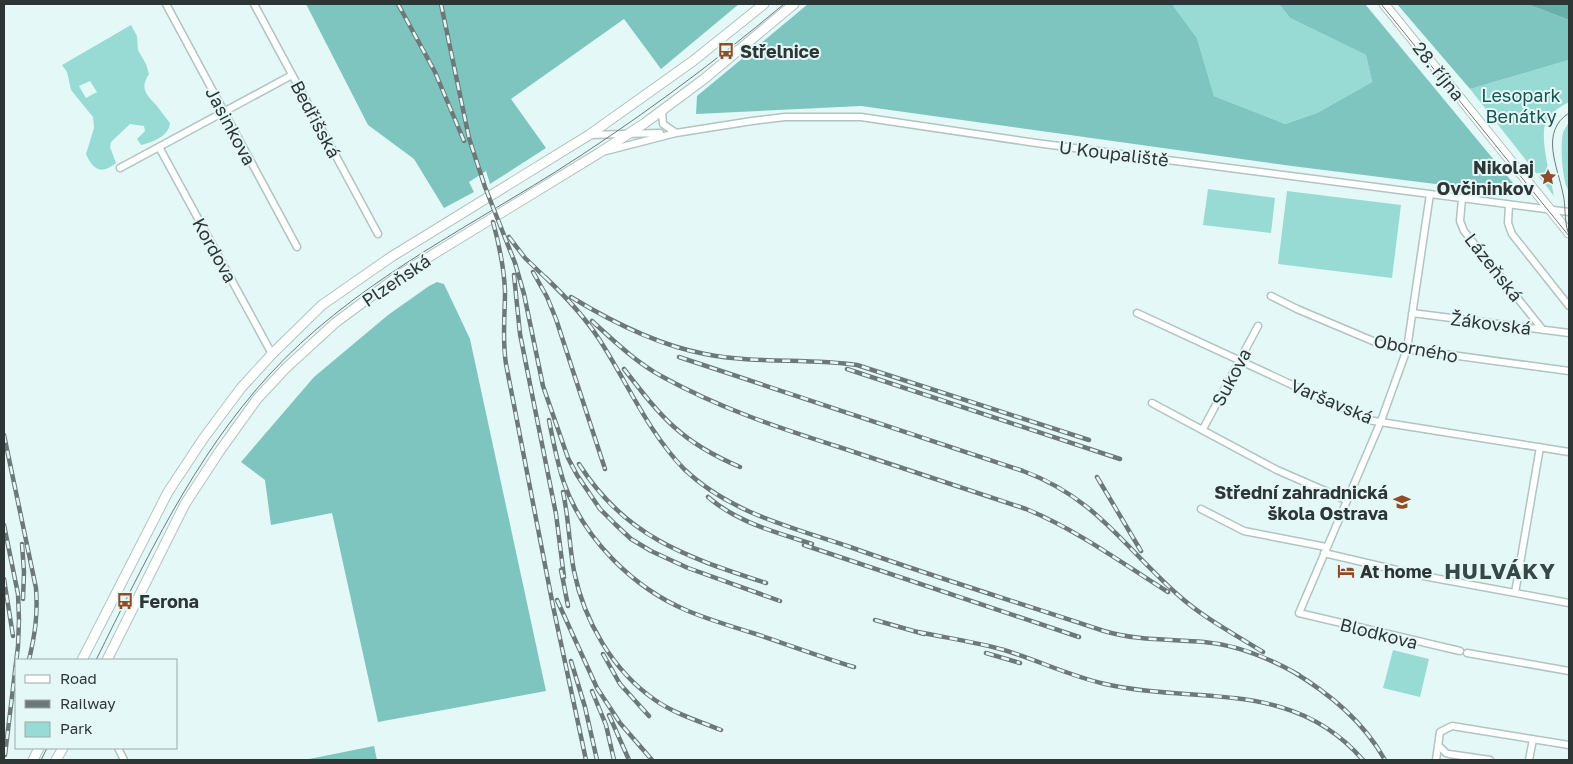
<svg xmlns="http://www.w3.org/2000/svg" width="1573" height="764" viewBox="0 0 1573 764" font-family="'Golos Text',sans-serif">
<rect width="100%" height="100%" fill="#e4f9f7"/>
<path fill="#98dbd5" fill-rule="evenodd" d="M1172,4h107l11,14 76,37 6,27 -55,31 -32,11 -71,-28 -17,-58z
M131,25l6,11 1,14 8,14 3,10c-10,15 -2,21 8,32 4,5 8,11 13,17 -1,13 -17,19 -29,22l-4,-6 8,-8 -1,-5 -14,-2 -19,18 -1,5 6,16c-15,12 -23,7 -30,-9l8,-26 -1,-11 -22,-27 -4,-18 -5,-7zM90,81l7,11 -11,6 -7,-12z
M1569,60v42c-9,5 -19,10 -23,20 -7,15 5,57 8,74l-84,-107z
M1569,122v69c-7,-8 -9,-47 -6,-58 1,-4 4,-7 6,-11z
M1208,189l67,9 -4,35 -68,-8z
M1287,191l114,14 -9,73 -114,-14z
M1393,650l36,9 -9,38 -37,-9z"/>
<path fill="#7fc5bf" d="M306,4h433l-78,65 -37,-50 -113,80 35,49 -56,36 -4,-13 -17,11 5,10 -30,16 -30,-49 -46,-34z
M808,4h364l25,34 17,58 71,28 32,-11 55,-31 -6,-27 -76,-37 -11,-14h86l158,191 -231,-29 -431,-60 -165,8 1,-18z
M1397,4h130l42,16v40l-99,29z
M437,282l7,2 26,55 76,352 -168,31 -46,-209 -61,12 -6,-45 -24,-18 73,-85 74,-62 41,-29z
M374,746l3,14h-73z"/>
<path fill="#68aea9" d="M1527,4h42v16z"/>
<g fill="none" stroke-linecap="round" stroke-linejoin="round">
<g stroke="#b0c4c2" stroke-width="9">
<path id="minor" d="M166,4l131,243
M254,4l124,230
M662,110l1,14 13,9
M589,135l71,-2
M159,147l113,207
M606,151l70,-18 76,-12 33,-4h76l175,26 533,69
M120,168l172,-93
M1430,194l-23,155 -26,72 -82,192 161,38
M1462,198l-2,23 4,10 79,99
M1509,205l-1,18 4,11 57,72
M1271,296l26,13 83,35 27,5 162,22
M1137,313l231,107 201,32
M1412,313l157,20
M1152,403l125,67 69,30
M1203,429l55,-103
M1201,509l43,22 82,16
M1324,553l94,22 151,28
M1515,593l25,-146
M1467,653l102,18
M1438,745l8,8 3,1 41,6
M118,748l6,12
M1436,760l4,-28 12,-6 117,19
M1529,760l4,-21"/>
</g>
<g stroke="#b0c4c2" stroke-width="11">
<path id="secondary" d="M1384,4l185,229
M82,660l86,-168 35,-53 38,-51 31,-34 50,-49 69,-48 198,-122 104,-74 71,-57
M107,660l78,-156 34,-52 38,-53 29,-31 49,-45 66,-49 198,-121 46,-30 59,-44 90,-75
M33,760l6,-12
M56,760l7,-12"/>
</g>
<use href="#minor" stroke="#fff" stroke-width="6"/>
<use href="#secondary" stroke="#fff" stroke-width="9"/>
<path stroke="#6d7978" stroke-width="1" d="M1381,4l188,232
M1568,232c-4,-12 -2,-26 -5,-38 -5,-27 -24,-62 6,-81
M96,660c50,-100 97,-202 174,-286 79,-86 184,-139 282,-200 81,-51 158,-108 232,-170
M41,760l6,-12"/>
<g stroke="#6d7978" stroke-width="4.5">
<path id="rail" d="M398,4l37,68 29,69
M441,4l28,134 16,49 30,76 9,31 19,92 25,72 9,17 23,34 15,15 16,15 20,12 37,17 92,33
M493,222c6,22 11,45 12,69 0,25 -3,48 1,73l47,242 33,154
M509,237l16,21 24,23
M533,272l14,25 9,22 49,150
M514,275l6,59 36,180 8,63
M545,277c20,19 39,39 54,62 28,43 49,93 85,130 46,44 107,58 166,78 84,30 170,56 254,84 33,10 67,8 100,11 34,3 65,16 95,33
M571,297c41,25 86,48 134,57 50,10 102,4 152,11l232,75
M592,321c23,21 45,42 71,56 56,31 116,51 176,70 62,21 125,41 187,62 51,21 96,54 142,83
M679,357l344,114c73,27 100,75 154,123 25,23 57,40 86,58
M624,369c38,49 57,73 116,98
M847,369l273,90
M549,420c4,21 8,42 15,63 20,56 69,105 124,128 22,9 45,16 68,23 33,11 65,23 98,33
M4,435l32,153c2,27 -1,46 -7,72
M579,464c47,74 108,93 187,119
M1097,477l44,74
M563,492c6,27 6,53 11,79 10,50 39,100 81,129 20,14 44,21 66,30
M708,497c30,26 68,35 104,47
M4,525l14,69 1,26 -1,26 -13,109
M22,544l2,28 -1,27
M804,545l275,92
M561,570l7,36
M4,579l9,57
M557,600l40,88 23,35 32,37
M875,620l49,14
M918,632c29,6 58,10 86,18 33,10 66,26 101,34 93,21 187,-6 258,76
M986,653l34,10
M603,654l17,30 29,32
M571,661l14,46 12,53
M1292,671c38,23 71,50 93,89
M592,691l14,34 8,35
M609,715l20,45"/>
</g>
<use href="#rail" stroke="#e4f9f7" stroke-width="2.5" stroke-dasharray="8" stroke-linecap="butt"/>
</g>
<defs>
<g id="bus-bare" transform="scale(1.35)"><path d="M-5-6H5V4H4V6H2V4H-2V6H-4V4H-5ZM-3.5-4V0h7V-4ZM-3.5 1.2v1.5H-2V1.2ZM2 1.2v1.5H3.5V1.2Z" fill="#924b27" stroke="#e4f9f7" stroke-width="2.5" paint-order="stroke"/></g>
<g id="sight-bare" transform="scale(1.35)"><path d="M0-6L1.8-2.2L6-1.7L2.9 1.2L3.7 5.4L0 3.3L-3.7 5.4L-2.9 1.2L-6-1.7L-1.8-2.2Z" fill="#924b27" stroke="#e4f9f7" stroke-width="2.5" paint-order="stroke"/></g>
<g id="school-bare" transform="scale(1.35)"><path d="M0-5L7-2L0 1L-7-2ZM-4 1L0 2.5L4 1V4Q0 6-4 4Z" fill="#924b27" stroke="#e4f9f7" stroke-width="2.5" paint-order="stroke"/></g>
<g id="hotel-bare" transform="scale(1.35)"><path d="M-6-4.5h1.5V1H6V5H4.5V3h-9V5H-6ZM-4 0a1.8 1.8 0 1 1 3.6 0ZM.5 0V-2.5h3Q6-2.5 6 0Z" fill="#924b27" stroke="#e4f9f7" stroke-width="2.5" paint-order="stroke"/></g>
</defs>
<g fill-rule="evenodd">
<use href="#bus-bare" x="726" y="51"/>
<use href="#sight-bare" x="1548" y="177"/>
<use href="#school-bare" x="1402" y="502"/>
<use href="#hotel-bare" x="1346" y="571"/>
<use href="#bus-bare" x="125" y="601"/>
</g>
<g text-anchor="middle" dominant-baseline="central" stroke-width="4" stroke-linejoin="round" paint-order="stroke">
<g font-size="18" font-weight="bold" fill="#2e3635" stroke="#e4f9f7" text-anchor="start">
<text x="740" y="51">Střelnice</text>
<text x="1534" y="167" text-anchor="end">Nikolaj<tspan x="1534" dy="21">Ovčininkov</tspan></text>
<text x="1388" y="492" text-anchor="end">Střední zahradnická<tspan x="1388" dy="21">škola Ostrava</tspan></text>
<text x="1360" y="571">At home</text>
<text x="139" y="601">Ferona</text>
</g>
<g font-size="18" fill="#2e3635" stroke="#e4f9f7">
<text transform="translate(1439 71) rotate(51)">28. října</text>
<text transform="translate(316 119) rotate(62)">Bedřišská</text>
<text transform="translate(231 126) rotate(62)">Jasinkova</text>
<text transform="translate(1114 153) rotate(7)">U Koupaliště</text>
<text transform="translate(215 250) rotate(61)">Kordova</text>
<text transform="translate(1494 267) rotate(52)">Lázeňská</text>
<text transform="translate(396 280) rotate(-34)">Plzeňská</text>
<text transform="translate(1491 323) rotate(7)">Žákovská</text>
<text transform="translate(1416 348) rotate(11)">Oborného</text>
<text transform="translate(1231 377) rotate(-62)">Sukova</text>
<text transform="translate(1332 401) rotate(23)">Varšavská</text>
<text transform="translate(1379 633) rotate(14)">Blodkova</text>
</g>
<g font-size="18" fill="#175350" stroke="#e4f9f7">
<text x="1521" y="95">Lesopark<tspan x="1521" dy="21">Benátky</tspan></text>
</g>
<g font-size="22" font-weight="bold" letter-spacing="1" fill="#374846" stroke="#e4f9f7">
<text x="1500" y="570">HULVÁKY</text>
</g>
</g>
<rect width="1573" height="764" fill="none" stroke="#2e3635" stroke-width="10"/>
<rect x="15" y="659" width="162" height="90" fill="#e4f9f7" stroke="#9baba9"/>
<rect x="25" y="675" width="25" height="8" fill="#ffffff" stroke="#9baba9"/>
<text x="60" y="684" font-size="15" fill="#2e3635">Road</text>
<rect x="25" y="700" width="25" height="8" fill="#6d7978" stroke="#9baba9"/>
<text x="60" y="709" font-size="15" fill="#2e3635">Railway</text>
<rect x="25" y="722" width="25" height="15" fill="#98dbd5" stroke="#9baba9"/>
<text x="60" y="734" font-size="15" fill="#2e3635">Park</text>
</svg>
